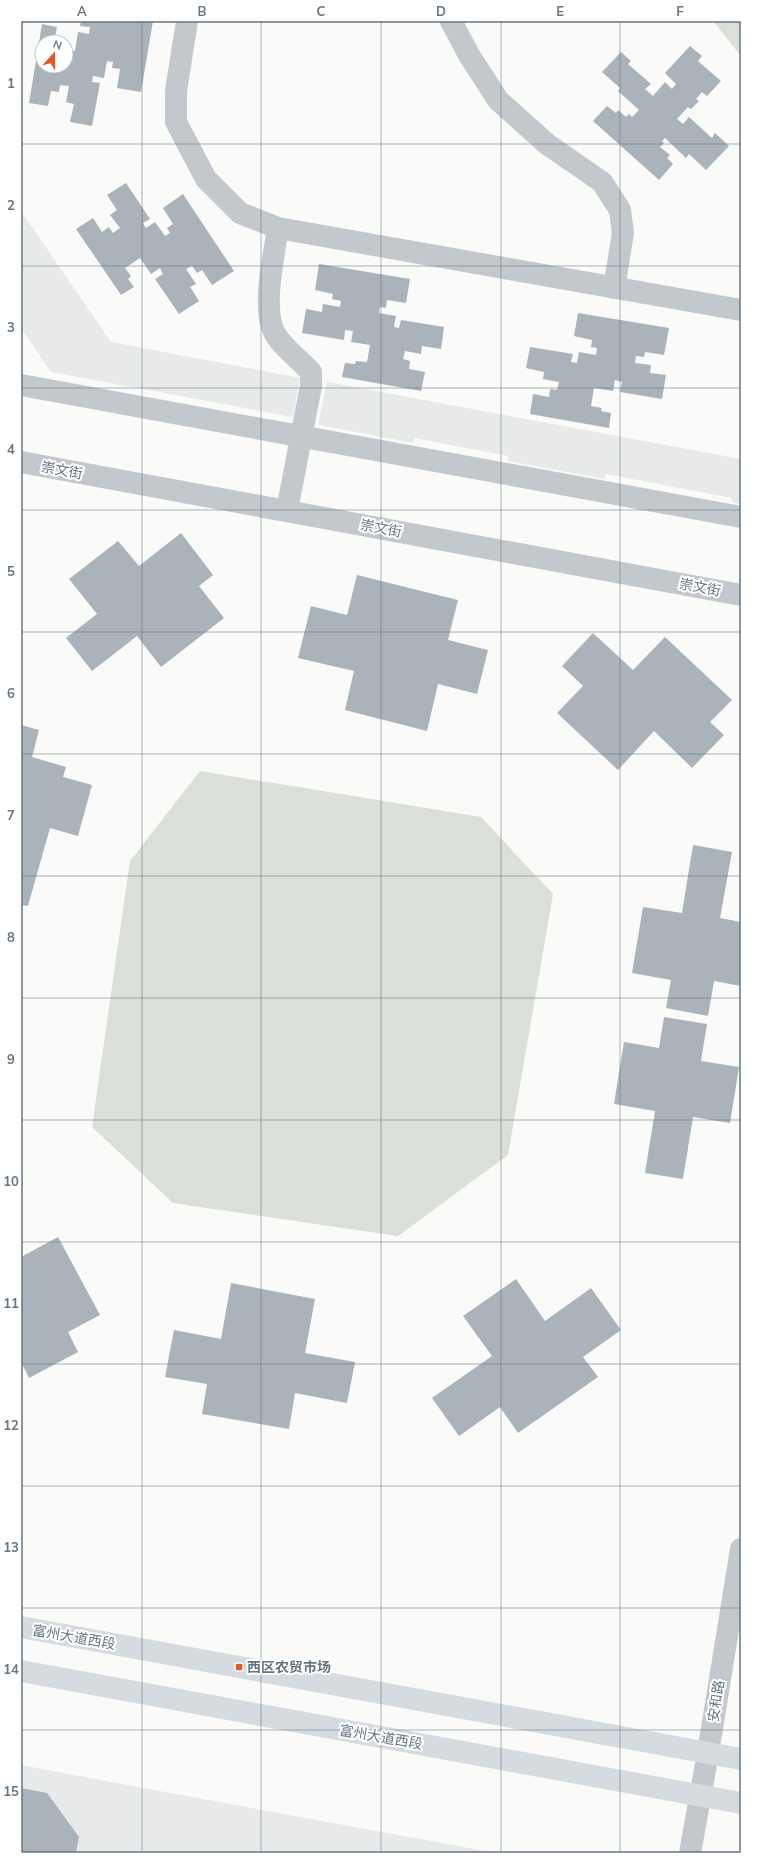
<svg xmlns="http://www.w3.org/2000/svg" width="762" height="1874" viewBox="0 0 762 1874" font-family="Mulish,'Noto Sans SC',sans-serif">
<rect width="100%" height="100%" fill="#fafaf8"/>
<path fill="#e8e9e9" d="M21,211l90,131 189,36 -7,39 -242,-45 -30,-44z
M327,382l414,77v45l-9,-2v-4l-126,-24 -2,5 -96,-18v-5l-94,-18v5l-96,-18z
M21,1765l117,22 358,66h-475z"/>
<path fill="#dadfd7" d="M713,21h28v35z
M200,771l281,46 72,77 -45,261 -110,81 -225,-33 -81,-76 38,-266z"/>
<path fill="#aab3b9" d="M81,21h32l6,2v-2h34l-12,71 -24,-4 3,-19 -8,-1 1,-6 -6,-1 -3,17 -11,-2 -1,6 8,1 -8,43 -22,-4 4,-18 -8,-2 3,-16 -9,-1 -1,7 -8,-1 -3,15 -19,-3 13,-79 15,3 -2,10 4,1 -1,4h-16v24h24v-16l9,1 3,-19 11,2 1,-7 -10,-1z
M690,46l12,10 -4,5 23,20 -14,15 -5,-4 -6,7 3,2 -8,8 -3,-2 -11,12 6,5 6,-7 23,21 3,-5 14,13 -23,24 -17,-16 -3,4 -21,-20 -3,3 2,2 -4,4 10,8 -3,3 6,6 -14,16 -66,-59 14,-15 9,7 2,-3 8,7 3,-3 3,3 7,-7 -21,-19 2,-3 -18,-16 19,-20 10,9 -3,3 23,20 -6,5 8,7 12,-14 7,7 4,-5 -11,-11z
M126,183l24,36 -7,4 3,5 9,-6 10,14 5,-3 -3,-5 6,-4 -10,-16 20,-14 51,77 -22,14 -10,-15 -5,3 -5,-7 -6,3 10,15 -6,3 9,14 -20,13 -24,-35 8,-5 -3,-6 -9,6 -11,-16 -15,10 6,8 -3,3 6,8 -13,8 -45,-66 17,-11 9,14 7,-5 4,6 7,-5 -10,-13 7,-5 -10,-15z
M319,264l91,15 -4,24 -19,-3 -1,8 -6,-1 -1,6 17,3 -2,11 5,1 2,-8 43,7 -3,22 -19,-3 -1,8 -16,-3 -2,8 7,2 -1,8 16,3 -4,19 -79,-14 3,-14 10,1 1,-3 11,1 3,-17 -19,-3 2,-11 -8,-1 -1,10 -42,-7 4,-24 16,3 1,-8 17,3 1,-6 -9,-2 1,-5 -18,-4z
M578,313l91,15 -5,27 -19,-3 -1,5 -8,-1 -1,7 16,2 -1,8 16,2 -4,24 -42,-7 2,-10 -7,-2 -2,11 -19,-3 -3,18 11,2 -1,3 10,2 -2,15 -79,-14 3,-20 16,3 1,-8 7,1 2,-8 -16,-3 1,-7 -18,-4 4,-21 43,7 -2,8 6,1 2,-11 17,3 1,-7 -6,-1 1,-7 -18,-4z
M181,533l32,42 -14,11 25,32 -63,49 -24,-31 -45,35 -26,-33 31,-24 -28,-35 49,-38 21,25z
M357,575l101,25 -10,40 40,10 -11,44 -39,-10 -11,47 -82,-21 9,-39 -56,-13 13,-52 36,9z
M593,633l40,37 32,-33 67,63 -22,22 14,13 -32,33 -38,-37 -36,39 -61,-57 26,-27 -21,-20z
M21,725l18,5 -7,27 34,10 -3,10 29,8 -14,51 -28,-8 -22,78 -7,-1z
M693,845l39,7 -12,66 21,4v64l-27,-5 -6,35 -42,-8 5,-28 -39,-7 11,-66 39,6z
M664,1017l43,7 -6,37 38,6 -9,56 -37,-6 -10,62 -38,-6 10,-62 -41,-7 10,-62 35,6z
M58,1237l42,78 -32,17 10,20 -49,26 -8,-16v-105z
M516,1279l29,42 46,-33 30,42 -38,27 15,20 -80,56 -18,-26 -41,29 -27,-38 60,-42 -29,-40z
M231,1283l84,16 -10,54 50,9 -8,41 -52,-10 -6,36 -87,-15 5,-30 -42,-7 9,-47 47,9z
M21,1788l26,5 32,44 -3,16h-55z"/>
<g fill="none" stroke-linecap="round" stroke-linejoin="round">
<path stroke="#c3c8cc" stroke-width="22" d="M187,21l-11,70v31l30,57 34,34 38,15
M451,21l18,34 29,45 49,44 55,38 18,28 3,23 -9,55
M21,385l720,132
M21,462l720,133
M287,510l24,-124v-14c-11,-12 -25,-22 -34,-35 -17,-24 -3,-81 1,-109l463,82
M690,1853l18,-100 33,-204"/>
<path stroke="#d6dbdf" stroke-width="22" d="M21,1627l720,132
M21,1671l720,132"/>
</g>
<path fill="none" stroke="#657683" stroke-width="1" stroke-opacity="0.55" d="M142,21v1832M261,21v1832M381,21v1832M501,21v1832M620,21v1832M21,144h720M21,266h720M21,388h720M21,510h720M21,632h720M21,754h720M21,876h720M21,998h720M21,1120h720M21,1242h720M21,1364h720M21,1486h720M21,1608h720M21,1730h720"/>
<rect fill="#e4572e" stroke="#fff" stroke-width="1.5" x="235" y="1663" width="8" height="8" rx="2"/>
<g text-anchor="middle" dominant-baseline="central" stroke-width="4" stroke-linejoin="round" paint-order="stroke">
<g font-size="14" fill="#657683" stroke="#fff">
<text transform="translate(62 470) rotate(10)">崇文街</text>
<text transform="translate(381 528) rotate(11)">崇文街</text>
<text transform="translate(700 587) rotate(11)">崇文街</text>
<text transform="translate(74 1637) rotate(10)">富州大道西段</text>
<text transform="translate(716 1701) rotate(-81)">安和路</text>
<text transform="translate(381 1737) rotate(10)">富州大道西段</text>
</g>
<g font-size="14" font-weight="bold" fill="#657683" stroke="#fff" text-anchor="start">
<text x="247" y="1667">西区农贸市场</text>
</g>
</g>
<rect width="762" height="1874" fill="none" stroke="#ffffff" stroke-width="44"/>
<g transform="translate(54 54) rotate(21)"><circle r="19" fill="#ffffff" stroke="#c1c8cd"/>
<path d="M0-3L7 15L0 10L-7 15Z" fill="#e4572e"/>
<text y="-6" font-size="11" font-weight="bold" text-anchor="middle" fill="#657683">N</text>
</g>
<rect x="22" y="22" width="718" height="1830" fill="none" stroke="#657683" stroke-width="1.5"/>
<g font-size="13" text-anchor="middle" font-weight="bold" fill="#657683">
<text x="82" y="16">A</text>
<text x="202" y="16">B</text>
<text x="321" y="16">C</text>
<text x="441" y="16">D</text>
<text x="560" y="16">E</text>
<text x="680" y="16">F</text>
<text x="11" y="88">1</text>
<text x="11" y="210">2</text>
<text x="11" y="332">3</text>
<text x="11" y="454">4</text>
<text x="11" y="576">5</text>
<text x="11" y="698">6</text>
<text x="11" y="820">7</text>
<text x="11" y="942">8</text>
<text x="11" y="1064">9</text>
<text x="11" y="1186">10</text>
<text x="11" y="1308">11</text>
<text x="11" y="1430">12</text>
<text x="11" y="1552">13</text>
<text x="11" y="1674">14</text>
<text x="11" y="1796">15</text>
</g>
</svg>
